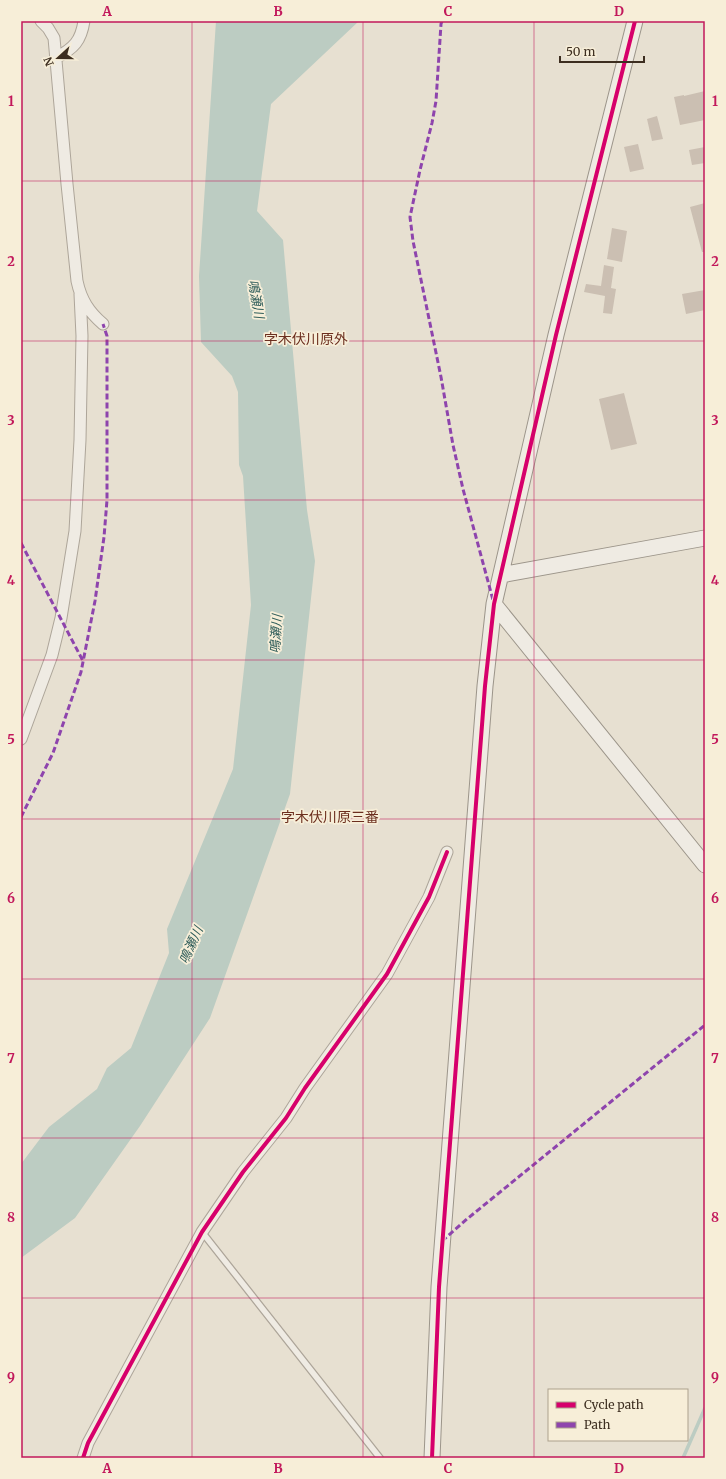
<svg xmlns="http://www.w3.org/2000/svg" width="726" height="1479" viewBox="0 0 726 1479" font-family="Merriweather,'Noto Sans JP',serif">
<rect width="100%" height="100%" fill="#e7e0d1"/>
<path fill="#bcccc2" d="M216,21h143l-88,83 -14,107 26,29 24,270 8,51 -25,233 -80,224 -70,108 -65,92 -54,40v-94l28,-37 48,-38 10,-21 24,-20 38,-95 -2,-24 66,-160 18,-164 -8,-129 -4,-11 -1,-73 -6,-16 -31,-34 -2,-66z"/>
<g fill="none" stroke-linecap="round" stroke-linejoin="round">
<path stroke="#bcccc2" stroke-width="3.5" d="M683,1458l22,-50"/>
</g>
<path fill="#cbbfb2" d="M705,91v29l-25,5 -6,-28 10,-2v1z
M657,116l6,23 -11,2 -5,-22z
M638,144l6,25 -14,3 -6,-25z
M705,147v16l-13,2 -3,-15z
M705,203v49h-3l-12,-45z
M612,228l15,3 -5,31 -15,-3z
M604,265l10,2 -3,21 5,1 -4,25 -9,-1 2,-17 -21,-4 2,-8 15,2z
M705,290v20l-19,4 -4,-20z
M624,393l13,51 -26,6 -12,-51z"/>
<g fill="none" stroke-linecap="round" stroke-linejoin="round">
<g stroke="#ada599" stroke-width="8">
<path id="lane" d="M202,1232l178,226"/>
</g>
<g stroke="#ada599" stroke-width="13">
<path id="street" d="M41,21l7,7 6,10 13,146 10,97c4,19 12,31 26,43
M56,58c18,-10 25,-17 28,-37
M21,739l31,-84 9,-37 14,-87 5,-91 2,-104 -2,-42
M83,1458l5,-15 114,-211 41,-60 43,-54 19,-30 82,-114 42,-77 18,-45"/>
</g>
<g stroke="#9c958a" stroke-width="17">
<path id="secondary" d="M501,575l204,-37
M494,604l211,261
M432,1458l7,-171 46,-601 9,-82 62,-269 79,-314"/>
</g>
<use href="#lane" stroke="#efebe3" stroke-width="5.5"/>
<use href="#street" stroke="#efebe3" stroke-width="11"/>
<use href="#secondary" stroke="#efebe3" stroke-width="15"/>
<path stroke="#8e44ad" stroke-width="3" stroke-dasharray="6 3" stroke-linecap="butt" d="M442,21l-1,3 -5,77 -4,22 -12,47 -10,47 3,24 28,136 12,68 10,44 30,111
M21,543l62,118
M21,817l32,-64 28,-81 14,-71 9,-64 3,-37v-164l-4,-12
M442,1241l25,-22 238,-194"/>
<g stroke="#f7eed8" stroke-width="6">
<path id="cycleway" d="M83,1458l5,-15 114,-211 41,-60 43,-54 19,-30 82,-114 42,-77 18,-45
M432,1458l7,-171 46,-601 9,-82 62,-269 79,-314"/>
</g>
<use href="#cycleway" stroke="#d6006c" stroke-width="4"/>
</g>
<path fill="none" stroke="#c2185b" stroke-width="1" stroke-opacity="0.55" d="M192,21v1437M363,21v1437M534,21v1437M21,181h684M21,341h684M21,500h684M21,660h684M21,819h684M21,979h684M21,1138h684M21,1298h684"/>
<g text-anchor="middle" dominant-baseline="central" stroke-width="3.5" stroke-linejoin="round" paint-order="stroke">
<g font-size="13" font-style="italic" fill="#2f5d5a" stroke="#f7eed8">
<text transform="translate(256 299) rotate(80)">鳴瀬川</text>
<text transform="translate(276 634) rotate(-86)">鳴瀬川</text>
<text transform="translate(191 945) rotate(-66)">鳴瀬川</text>
</g>
<g font-size="14" fill="#6b2e1e" stroke="#f7eed8">
<text x="306" y="339">字木伏川原外</text>
<text x="330" y="817">字木伏川原三番</text>
</g>
</g>
<rect width="726" height="1479" fill="none" stroke="#f7eed8" stroke-width="44"/>
<rect x="548" y="1389" width="140" height="52" fill="#f7eed8" stroke="#ada18e"/>
<rect x="556" y="1402" width="20" height="6" fill="#d6006c" stroke="#ada18e"/>
<text x="584" y="1409" font-size="12" fill="#3d2e20">Cycle path</text>
<rect x="556" y="1422" width="20" height="6" fill="#8e44ad" stroke="#ada18e"/>
<text x="584" y="1429" font-size="12" fill="#3d2e20">Path</text>
<g transform="translate(58 58) rotate(249)" stroke="#f7eed8" stroke-width="3" paint-order="stroke">
<path d="M0-3L7 15L0 10L-7 15Z" fill="#3d2e20"/>
<text y="-6" font-size="11" font-weight="bold" text-anchor="middle" fill="#3d2e20">N</text>
</g>
<path d="M560 56v6h84v-6" fill="none" stroke="#3d2e20" stroke-width="2"/>
<text x="566" y="56" font-size="12" fill="#3d2e20" stroke="#f7eed8" stroke-width="3" paint-order="stroke">50 m</text>
<rect x="22" y="22" width="682" height="1435" fill="none" stroke="#c2185b" stroke-width="1.5"/>
<g font-size="13" text-anchor="middle" font-weight="bold" fill="#c2185b">
<text x="107" y="16">A</text>
<text x="278" y="16">B</text>
<text x="448" y="16">C</text>
<text x="619" y="16">D</text>
<text x="11" y="106">1</text>
<text x="715" y="106">1</text>
<text x="11" y="266">2</text>
<text x="715" y="266">2</text>
<text x="11" y="425">3</text>
<text x="715" y="425">3</text>
<text x="11" y="585">4</text>
<text x="715" y="585">4</text>
<text x="11" y="744">5</text>
<text x="715" y="744">5</text>
<text x="11" y="903">6</text>
<text x="715" y="903">6</text>
<text x="11" y="1063">7</text>
<text x="715" y="1063">7</text>
<text x="11" y="1222">8</text>
<text x="715" y="1222">8</text>
<text x="11" y="1382">9</text>
<text x="715" y="1382">9</text>
<text x="107" y="1473">A</text>
<text x="278" y="1473">B</text>
<text x="448" y="1473">C</text>
<text x="619" y="1473">D</text>
</g>
</svg>
